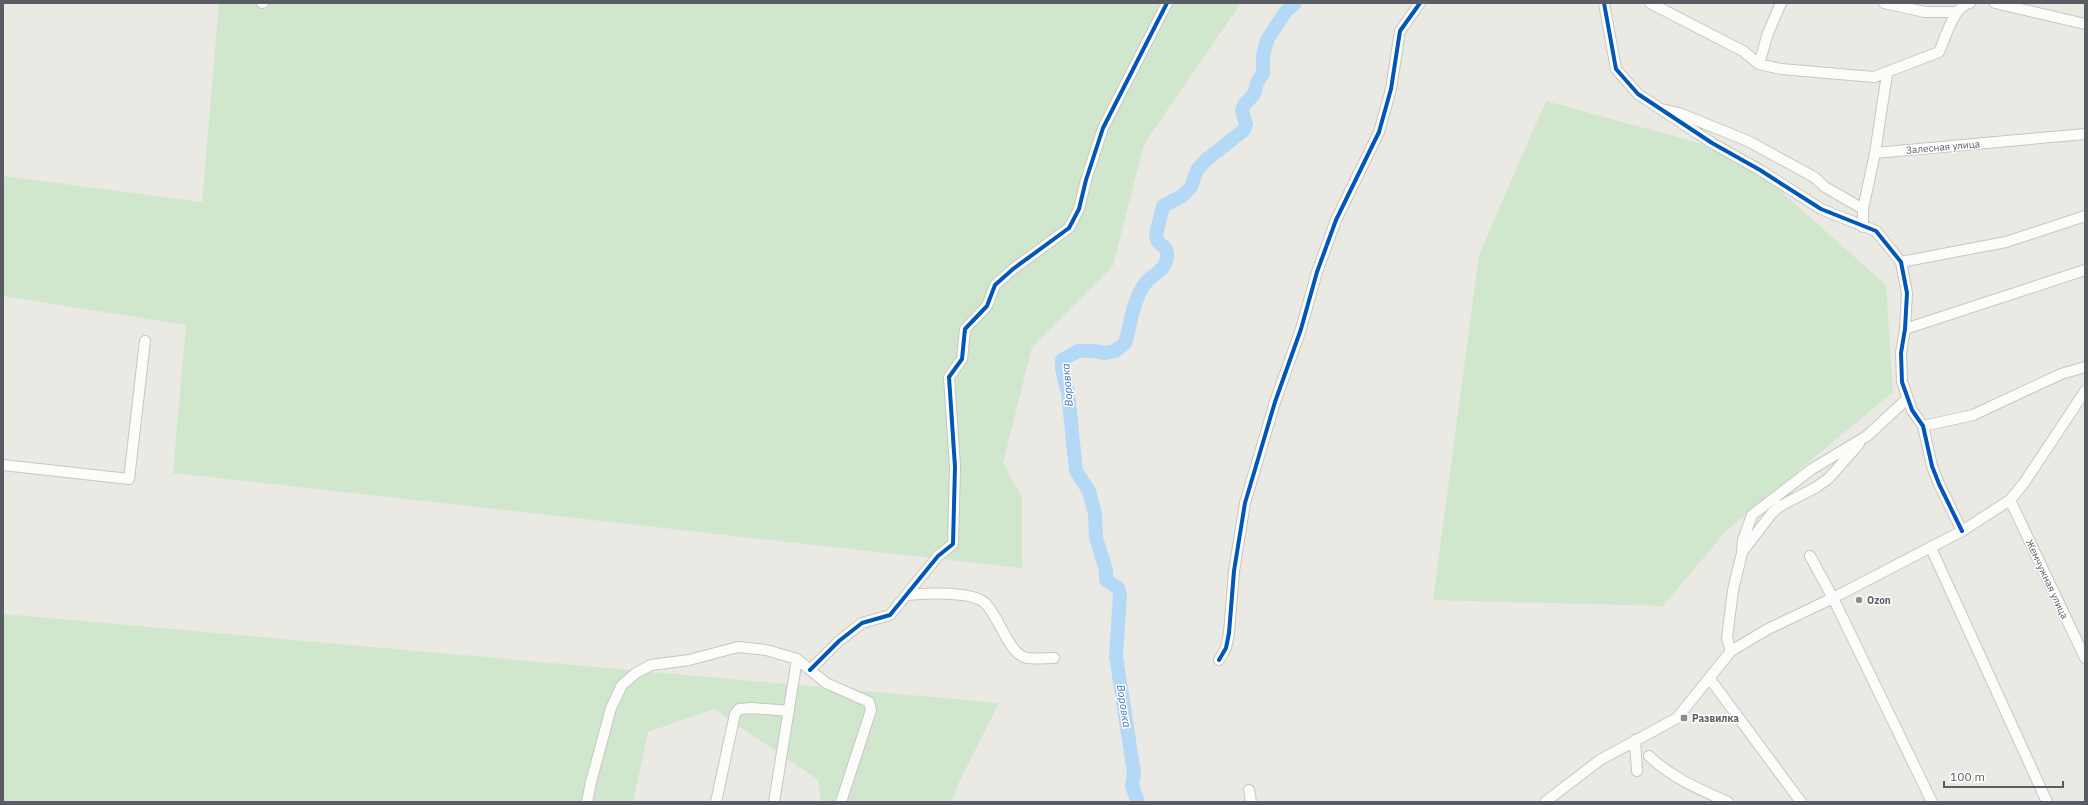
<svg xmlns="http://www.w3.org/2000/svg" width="2088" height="805" viewBox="0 0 2088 805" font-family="'IBM Plex Sans',sans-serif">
<rect width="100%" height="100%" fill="#eae9e3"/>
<path fill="#d0e7ce" d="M219,3h1022l-97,141 -31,122 -81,81 -29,116 19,34v71l-849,-95 13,-148 -183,-29v-120l199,26z
M1546,101l193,53 147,131 7,107 -166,138 -64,76 -230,-6 46,-345z
M3,614l996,89 -40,79 -8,20h-130l-3,-22 -104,-71 -66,23 -15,70h-630z"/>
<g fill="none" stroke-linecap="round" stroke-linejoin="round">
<path stroke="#b4d9f7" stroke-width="14" d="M1138,802l-6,-16 2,-13 -18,-117 4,-62 -2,-6 -12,-8v-10l-10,-32 -1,-24 -6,-23 -13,-20 -8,-78 -6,-24v-9l16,-9h16l11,2 10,-2 10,-8c6,-19 7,-40 19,-58 6,-10 24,-14 23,-31 0,-6 -5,-9 -9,-12l-2,-7 7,-29 19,-10 9,-9 6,-17 9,-10 38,-30 2,-6 -4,-13 2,-6 10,-11 3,-11 6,-10v-17l4,-16 19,-29 9,-8"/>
<g stroke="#c6c6c4" stroke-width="12">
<path id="minor" d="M262,3h1
M1604,3l12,66 22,25 74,49 48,27 61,39 55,22 25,31 6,31 -2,36 -4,24 1,29 10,28 11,16 9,40 7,18 23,47
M1650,3l93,48 16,13 22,5 93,8 65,-25c6,-13 15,-47 31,-49
M1884,3l41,9h32
M1995,3l90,21
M1759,64l9,-31 13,-30
M1666,110l13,3 69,28 66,36 11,10 38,22
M1875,153l12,-79
M1863,227v-18l12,-56 210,-19
M1901,262l105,-20 79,-26
M1905,329l180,-59
M1923,426l50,-11 88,-41 24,-7
M3,465l126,14 16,-138
M2010,500l75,158
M1931,548l116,254
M1743,551l29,-38 8,-7 35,-18 14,-10 30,-34
M1810,556l23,42 99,204
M907,595c18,-2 65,-4 78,8 14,13 24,52 42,55 9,1 19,0 27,0
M1731,651l-4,-13 6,-48 9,-37 1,-13 9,-25 60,-46 55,-33 40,-37
M1219,660l7,-12 3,-15 5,-62 11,-68 30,-101 26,-73 16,-57 19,-52 43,-88 12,-43 9,-58 20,-28
M810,670l29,-29 23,-18 28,-8 48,-59 15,-12 2,-77 -6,-90 13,-18 3,-30 22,-23 8,-21 18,-16 56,-41 10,-19 7,-29 17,-52 64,-125
M1710,679l91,123
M1635,740l2,31
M1649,756c23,22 50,33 79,46
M1249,790l2,12
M587,802l4,-20 20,-74 11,-23 14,-12 15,-8 38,-5 49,-13 28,3 31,9 29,24 43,19 2,8 -30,92
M716,802l19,-88 4,-5 13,-1 37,3
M774,802l23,-143
M1545,802l55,-42 77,-42 54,-67 37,-22 65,-31 129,-67 48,-31 14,-17 61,-92"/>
</g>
<use href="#minor" stroke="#fcfcfb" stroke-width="10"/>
<g stroke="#fff" stroke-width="6">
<path id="cycleway" d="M1604,3l12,66 22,25 74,49 48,27 61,39 55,22 25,31 6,31 -2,36 -4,24 1,29 10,28 11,16 9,40 7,18 23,47
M1219,660l7,-12 3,-15 5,-62 11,-68 30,-101 26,-73 16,-57 19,-52 43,-88 12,-43 9,-58 20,-28
M810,670l29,-29 23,-18 28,-8 48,-59 15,-12 2,-77 -6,-90 13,-18 3,-30 22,-23 8,-21 18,-16 56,-41 10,-19 7,-29 17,-52 64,-125"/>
</g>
<use href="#cycleway" stroke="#0057b8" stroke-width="4"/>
</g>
<g fill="#8c8d8f" stroke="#fff" stroke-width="1.5">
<circle cx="1859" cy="600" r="4"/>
<rect x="1680" y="714" width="8" height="8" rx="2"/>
</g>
<g text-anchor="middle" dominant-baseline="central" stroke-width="3" stroke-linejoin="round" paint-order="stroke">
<g font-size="10" fill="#595c62" stroke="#fff">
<text transform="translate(1943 147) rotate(-5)">Залесная улица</text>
<text transform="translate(2047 579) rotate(65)">Жемчужная улица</text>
</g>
<g font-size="10" font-weight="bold" fill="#595c62" stroke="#fff" text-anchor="start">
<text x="1867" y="600">Ozon</text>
<text x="1692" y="718">Развилка</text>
</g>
<g font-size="11" font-style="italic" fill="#3a76be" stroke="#fff">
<text transform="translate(1067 385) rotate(-95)">Воровка</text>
<text transform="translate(1124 706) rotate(81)">Воровка</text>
</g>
</g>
<rect width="2088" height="805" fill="none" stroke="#595c62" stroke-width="8"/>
<path d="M1944 781v6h119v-6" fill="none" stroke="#595c62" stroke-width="2"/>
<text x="1950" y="781" font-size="12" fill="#595c62" stroke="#ffffff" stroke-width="3" paint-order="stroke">100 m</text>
</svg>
